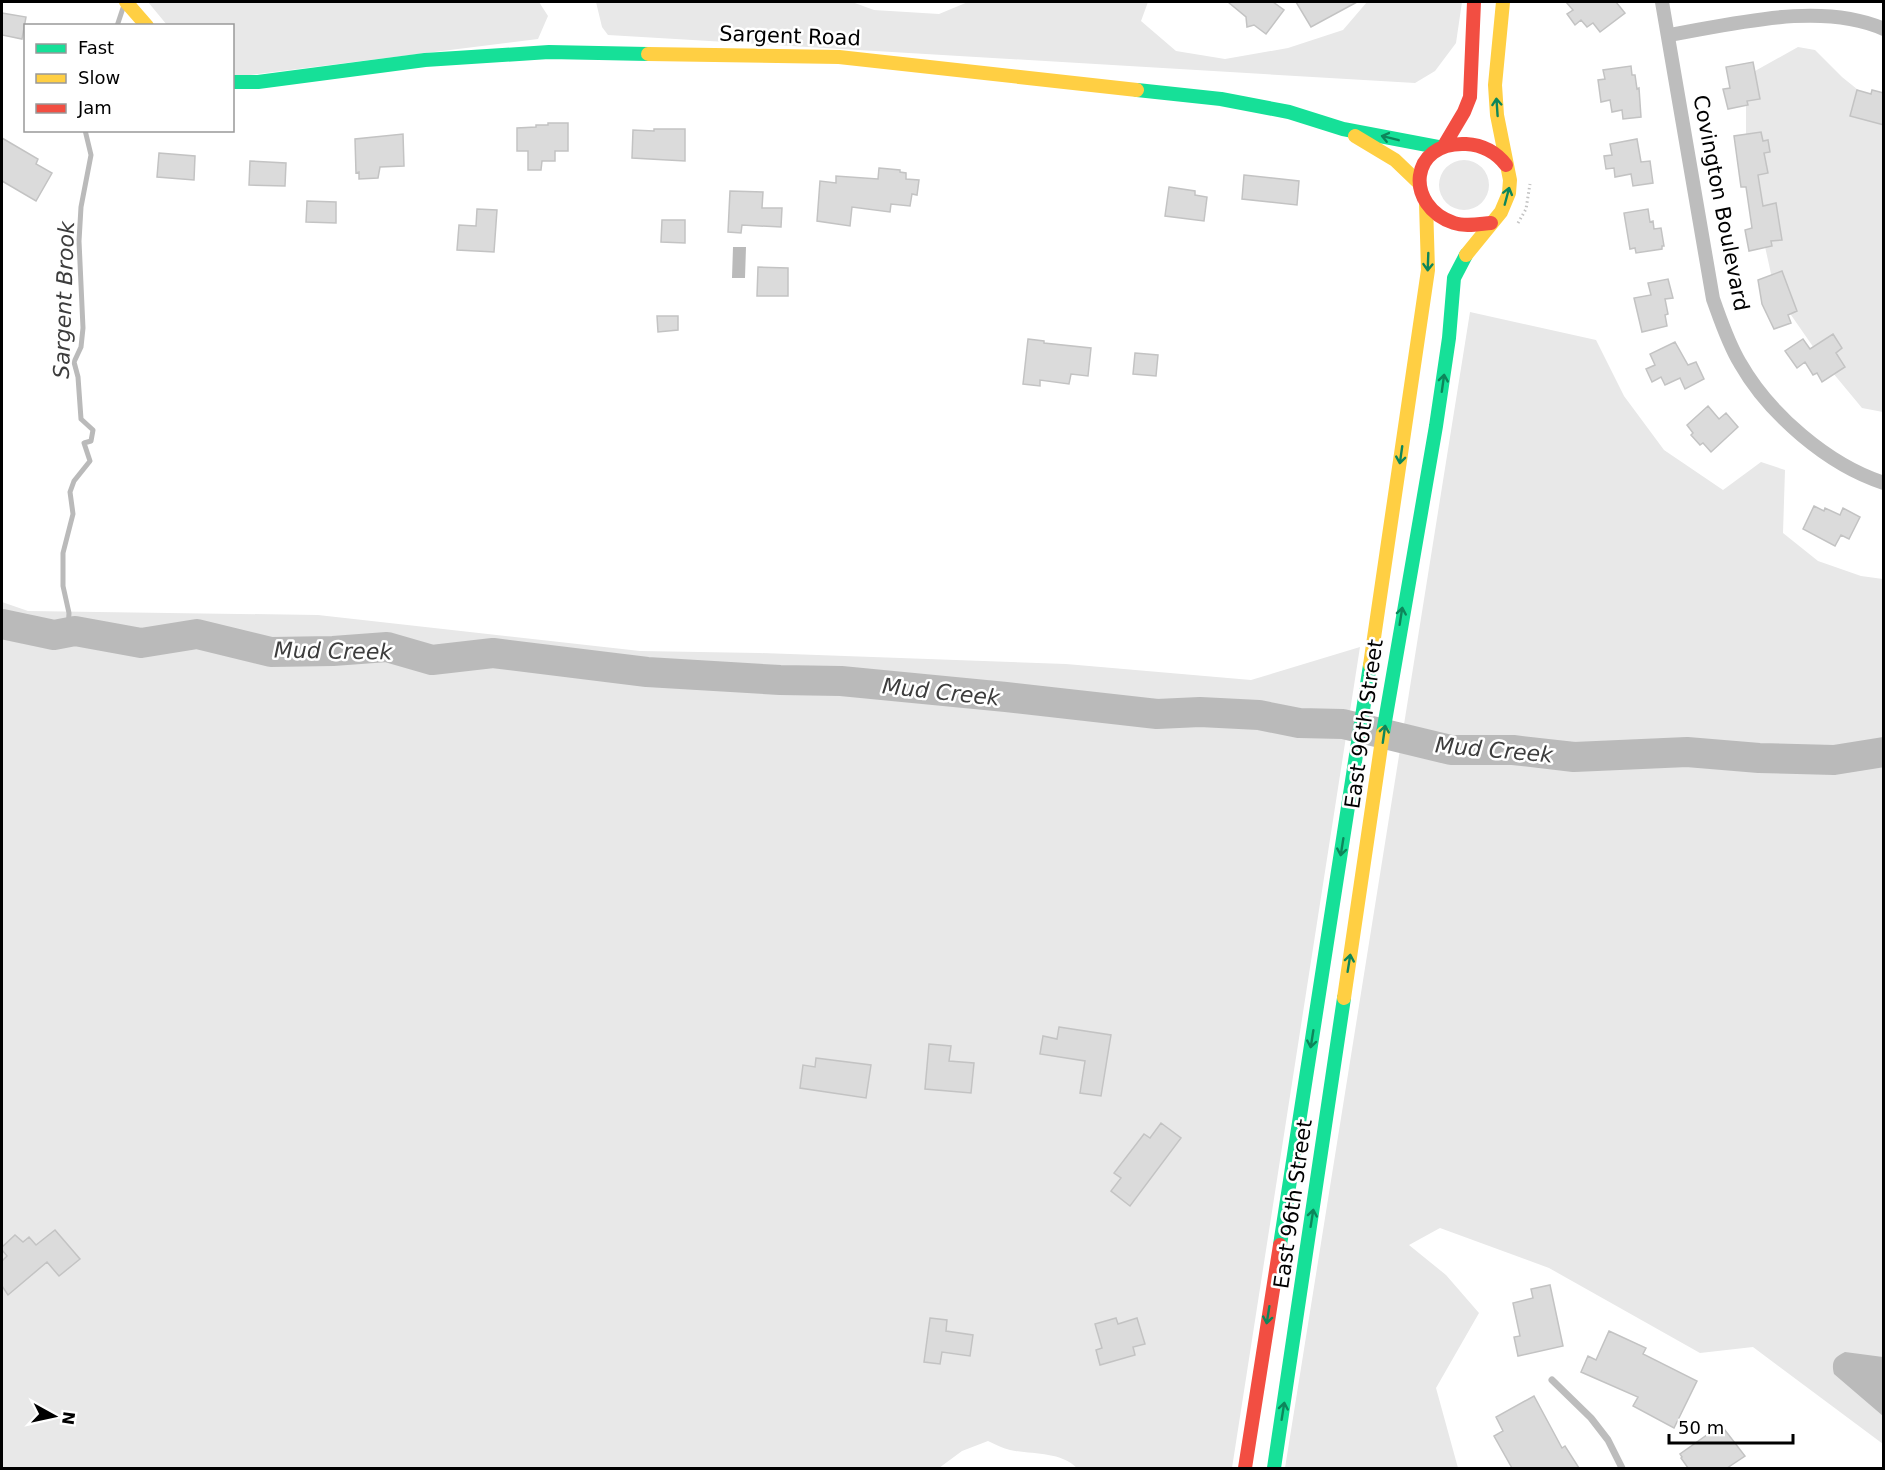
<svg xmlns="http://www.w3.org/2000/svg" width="1885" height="1470" viewBox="0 0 1885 1470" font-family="'DejaVu Sans',sans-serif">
<rect width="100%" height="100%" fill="#fff"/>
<path fill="#e8e8e8" d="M148,2h391l9,14 -10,23 -295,37 -10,-1 -1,-49 -65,-1z
M596,2h256l22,8 65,4 29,-12h180l-7,19 35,30 49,8 63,-11 55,-18 24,-28h95l-6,41 -21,28 -20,12 -807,-48 -6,-8z
M1798,47l17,3 27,27 41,33v302l-21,-4 -39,-47 -48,-69 -29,-132v-84z
M1439 185a25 25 0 1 1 50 0a25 25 0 1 1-50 0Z
M1470,312l126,28 28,56 40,54 59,40 38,-28 24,8 -2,63 35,28 43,15 22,3v865l-130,-97 -53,6 -151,-85 -109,-40 -31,17 37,30 33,38 -43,75 22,80h-173z
M2,602l26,9 290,4 322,36 119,2 307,11 185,16 109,-33 -128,821h-155c-18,-17 -44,-13 -67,-18 -8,-2 -15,-6 -22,-9l-26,10 -23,17h-937z"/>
<path fill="#bababa" d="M733,247h13l-1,31h-13z
M1845,1352l38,5v59l-49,-42c-3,-12 0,-17 11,-22z"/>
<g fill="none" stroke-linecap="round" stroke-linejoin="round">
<path stroke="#bababa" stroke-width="5" d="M117,26l6,-18
M68,632l1,-19 -6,-27v-33l10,-39 -3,-22 4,-11 16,-20 -6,-18 7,-2 2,-11 -12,-11 -3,-42 -4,-15 7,-15 2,-19 -4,-87 2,-34 10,-52 -6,-25"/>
<path stroke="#bababa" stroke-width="30" d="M2,624l52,11 21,-4 66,12 56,-9 74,18 62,-1 54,-4 45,13 61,-7 154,19 133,8 61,1 165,16 151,17 43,-2 59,3 40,8 44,1 108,26h62l61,7 113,-5 72,6 75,2 50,-8"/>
</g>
<path fill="#dbdbdb" stroke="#c3c3c3" stroke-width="1.5" d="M1228,2h45l11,8 -18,24 -12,-9 -7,2 -1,-10z
M1296,2h61l-46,25z
M1566,2h50l9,11 -25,19 -7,-9 -6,4 -6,-7 -6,5 -8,-11 6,-4z
M2,13l24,4 -4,22 -20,-4z
M1753,62l7,37 -13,2 1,4 -20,4 -5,-20 7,-1 -4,-21z
M1631,66l1,9h3l2,14 2,-1 2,29 -18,2 -1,-9 -10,2 -2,-12 -9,2 -3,-22 7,-1 -2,-9z
M1857,90l14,4 1,-4 12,3v32l-34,-9z
M548,123h20v28h-13v10h-13l-1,9h-13v-19h-11v-23l19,-1v-2h12z
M654,129h31v32l-53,-3 1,-28 21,1z
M1761,132l2,9 5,-1 2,12 -6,1 4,20 -10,2 5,31 13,-3 6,37 -11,1 1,5 -23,5 -4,-21 7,-2 -6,-41h-5l-7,-51z
M403,134l1,32 -24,1 -2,11 -19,1v-7l-3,1 -1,-34z
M2,138l36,21 -2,5 16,9 -16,28 -34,-20z
M1637,139l4,23 9,-1 3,22 -20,3 -2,-12 -16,3 -1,-9 -8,1 -2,-13 8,-1 -2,-11z
M159,153l36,3 -1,24 -37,-3z
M250,161l36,2 -1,23 -36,-1z
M879,168l21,2v2l6,1v6l13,1 -2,15 -5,-1 -2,12 -19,-2 -1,8 -38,-5 -2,19 -33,-5 3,-40 16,2v-7l42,3z
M1244,175l55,6 -2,24 -55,-6z
M1169,187l26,4v4l12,2 -3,24 -39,-5z
M730,191l33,1 -1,16h20l-1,19 -39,-2 -1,8 -13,-1z
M307,201l29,1v21l-30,-1z
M477,209l20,1 -3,42 -37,-2 2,-25 17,1z
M1648,209l2,13 3,-1 1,8 7,-1 3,18h-2v3l-26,4 -1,-5 -5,1 -6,-36z
M662,220h23v23l-24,-1z
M758,267l30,1v28h-31z
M1782,271l15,40 -9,4 3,8 -17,6 -12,-25 -4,-24z
M1668,279l5,19 -8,1 3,15 -3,1 2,11 -25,6 -8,-34 17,-3 -3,-12z
M657,316h21v14l-20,2z
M1833,334l9,14 -6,5 9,14 -23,15 -5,-9 -4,2 -8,-13 -8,6 -12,-17 18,-12 7,10z
M1028,339l16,2v2l47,5 -3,28 -17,-2 -2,10 -29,-4v6l-17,-2z
M1675,342l13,23 8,-3 8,17 -19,10 -5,-11 -15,7 -4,-8 -9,5 -6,-13 9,-4 -5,-11z
M1135,353l23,2 -2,21 -23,-2z
M1708,406l11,13 7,-6 12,14 -27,25 -8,-9 -3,2 -9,-10 2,-2 -6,-8z
M1814,506l10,5 1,-3 15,7 3,-7 17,9 -11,22 -8,-4 -6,11 -32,-17z
M1059,1027l52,8 -10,61 -21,-3 5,-32 -45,-7 3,-18 14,3z
M929,1044l22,2 -2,15 25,2 -3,30 -46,-4z
M816,1058l55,7 -5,33 -66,-10 3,-23 12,2z
M1161,1123l20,15 -51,68 -19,-15 10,-13 -7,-5 30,-39 6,4z
M55,1230l25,29 -21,17 -12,-14 -39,33 -6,-9v-25l5,-5 -5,-6v-3l13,-12 8,7 6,-5 7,8z
M1550,1285l13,61 -45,10 -4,-19 6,-1 -7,-33 20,-5 -2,-9z
M930,1318l17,2 -1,11 27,4 -3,21 -28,-4 -2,12 -16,-2z
M1116,1318l2,6 19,-6 8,26 -12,3 2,8 -35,10 -4,-15 6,-2 -7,-24z
M1609,1331l37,17 -3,6 54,27 -23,47 -41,-22 5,-9 -57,-25 7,-16 8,4z
M1534,1396l28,52 3,-2 14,22h-67l-18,-32 9,-5 -7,-14z
M1721,1425l24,31 -18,12h-39l-7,-10 1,-1 -2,-3z"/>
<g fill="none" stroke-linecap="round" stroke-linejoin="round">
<path stroke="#c2c2c2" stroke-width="3" stroke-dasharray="1.5 3" stroke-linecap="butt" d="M1518,223l8,-14 4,-25"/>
<path stroke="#bdbdbd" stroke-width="7" d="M1552,1380l39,38 17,22 14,28"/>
<path stroke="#bdbdbd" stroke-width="14" d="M1662,2l51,297c8,22 15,44 27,64 29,51 88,102 144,120
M1669,35c65,-11 152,-34 215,-6"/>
<path stroke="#16e098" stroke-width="14" d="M232,82h26l167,-22 124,-8 99,2
M1137,90l84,9 68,13 54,17 95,18
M1383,733l53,-307 13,-88 5,-60 12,-23
M1280,1245l90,-580
M1274,1468l70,-470"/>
<path stroke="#ffcf43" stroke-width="14" d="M126,2l21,24
M648,54l191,3 298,33
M1355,136l40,24 24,23
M1466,255l35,-43 8,-19 1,-13 -13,-65 -2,-30 8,-83
M1370,665l58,-395 -2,-67
M1344,998l39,-265"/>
<path stroke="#f24e42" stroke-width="14" d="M1445,144l19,-32 6,-15 4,-95
M1491,223c-12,1 -26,4 -37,0 -50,-17 -45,-82 12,-79 17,1 30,8 40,21
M1245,1468l35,-223"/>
</g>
<defs><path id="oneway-shaft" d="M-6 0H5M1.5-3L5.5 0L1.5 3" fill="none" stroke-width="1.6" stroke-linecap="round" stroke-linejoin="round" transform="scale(1.5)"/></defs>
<g stroke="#0d865b">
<use href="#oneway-shaft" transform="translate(1497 107) rotate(-94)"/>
<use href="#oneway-shaft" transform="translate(1390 138) rotate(-166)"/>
<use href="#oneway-shaft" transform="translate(1507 196) rotate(-75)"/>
<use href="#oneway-shaft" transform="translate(1428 262) rotate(92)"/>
<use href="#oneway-shaft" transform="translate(1443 383) rotate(-82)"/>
<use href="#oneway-shaft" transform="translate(1401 455) rotate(98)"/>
<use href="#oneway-shaft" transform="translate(1401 616) rotate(-81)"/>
<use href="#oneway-shaft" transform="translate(1384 734) rotate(-82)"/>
<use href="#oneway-shaft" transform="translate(1342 847) rotate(99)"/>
<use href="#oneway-shaft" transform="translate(1349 963) rotate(-81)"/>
<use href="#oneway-shaft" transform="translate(1312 1039) rotate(99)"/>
<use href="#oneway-shaft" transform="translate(1312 1218) rotate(-81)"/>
<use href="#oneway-shaft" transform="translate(1268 1315) rotate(99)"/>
<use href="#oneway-shaft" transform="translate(1283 1411) rotate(-81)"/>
</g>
<g text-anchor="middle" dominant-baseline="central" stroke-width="5" stroke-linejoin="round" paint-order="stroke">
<g font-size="21" fill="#000" stroke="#fff">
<text transform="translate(790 36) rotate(2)">Sargent Road</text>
<text transform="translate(1721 203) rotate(79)">Covington Boulevard</text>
<text transform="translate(1364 724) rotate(-82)">East 96th Street</text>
<text transform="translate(1293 1204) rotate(-82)">East 96th Street</text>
</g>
<g font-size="22" font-style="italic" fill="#3d3d3d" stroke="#fff">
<text transform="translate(64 300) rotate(-88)">Sargent Brook</text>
<text transform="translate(333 651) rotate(1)">Mud Creek</text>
<text transform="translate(941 692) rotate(6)">Mud Creek</text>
<text transform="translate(1494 750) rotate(5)">Mud Creek</text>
</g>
</g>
<rect width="1885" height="1470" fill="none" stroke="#000000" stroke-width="6"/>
<rect x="24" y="24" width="210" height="108" fill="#ffffff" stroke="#999999" stroke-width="1.5"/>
<rect x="36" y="44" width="30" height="9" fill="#16e098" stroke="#999999" stroke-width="1.5"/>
<text x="78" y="54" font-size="18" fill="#000000">Fast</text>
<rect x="36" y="74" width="30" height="9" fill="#ffcf43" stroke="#999999" stroke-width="1.5"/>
<text x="78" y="84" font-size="18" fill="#000000">Slow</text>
<rect x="36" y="104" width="30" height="9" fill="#f24e42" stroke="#999999" stroke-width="1.5"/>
<text x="78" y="114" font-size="18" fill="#000000">Jam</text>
<g transform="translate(54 1416) rotate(98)" stroke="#ffffff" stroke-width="4.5" paint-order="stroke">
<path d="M0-4.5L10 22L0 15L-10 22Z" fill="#000000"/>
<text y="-9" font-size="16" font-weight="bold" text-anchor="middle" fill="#000000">N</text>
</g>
<path d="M1669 1434v9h124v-9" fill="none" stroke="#000000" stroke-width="3"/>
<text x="1678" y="1434" font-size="18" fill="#000000" stroke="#ffffff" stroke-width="4.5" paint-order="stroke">50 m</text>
</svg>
